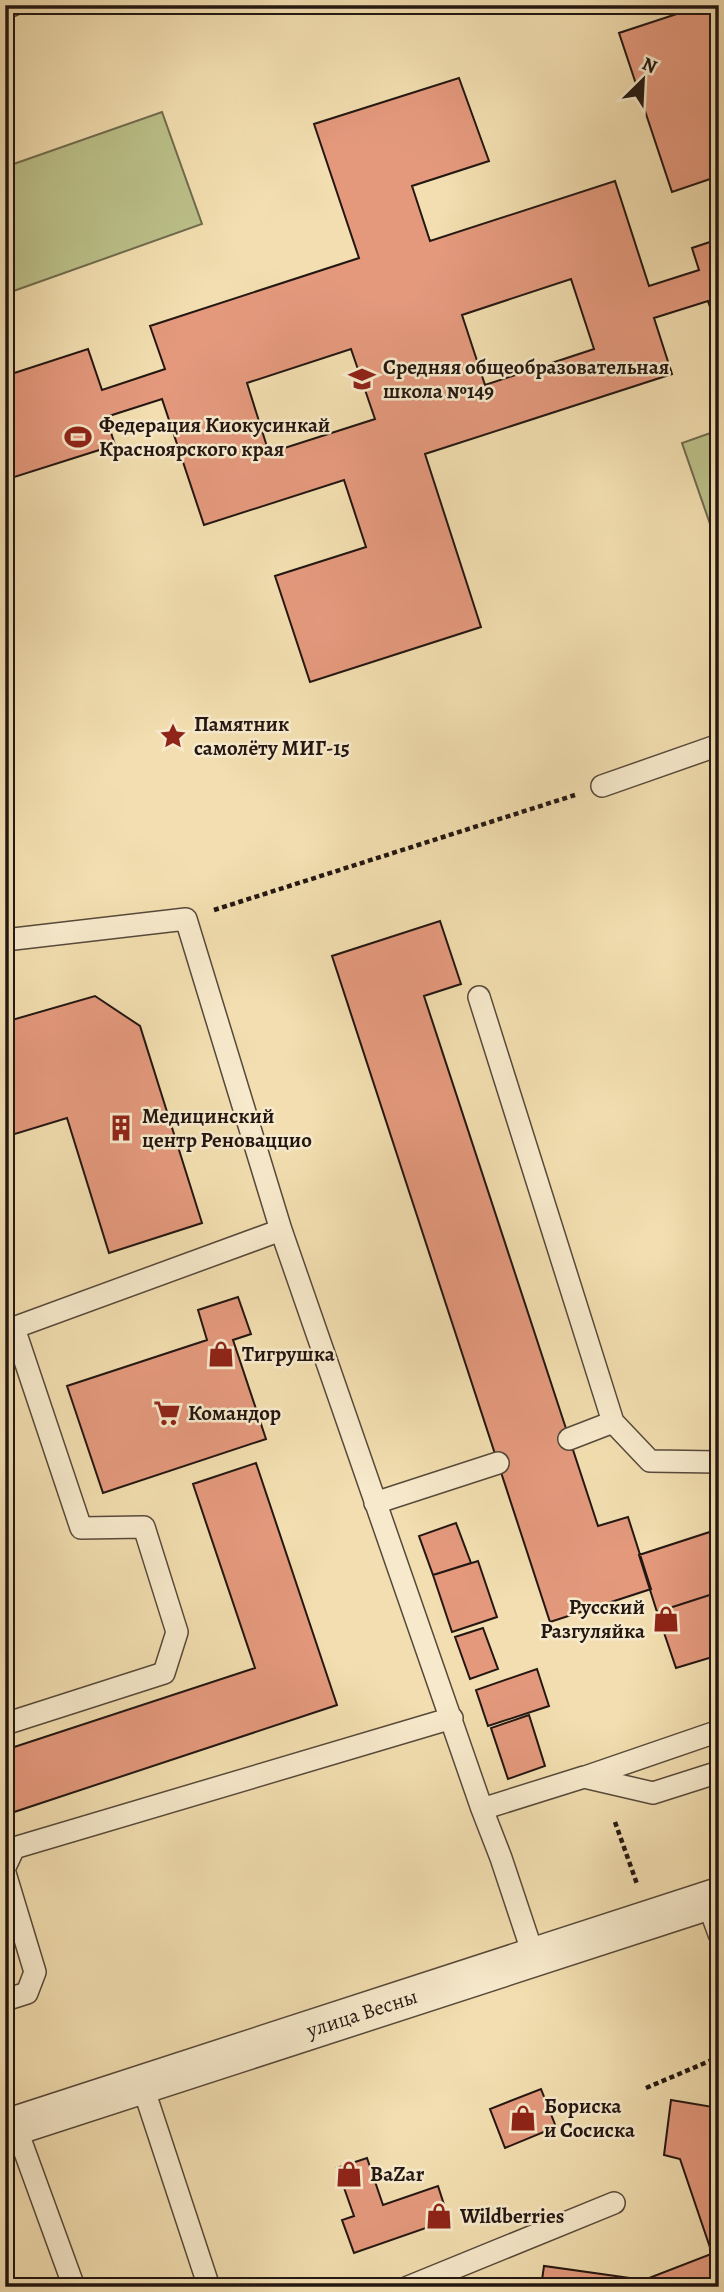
<svg xmlns="http://www.w3.org/2000/svg" width="724" height="2292" viewBox="0 0 724 2292" font-family="Alegreya,serif">
<rect width="100%" height="100%" fill="#f2deb0"/>
<filter id="stains"><feTurbulence type="fractalNoise" baseFrequency=".00286" numOctaves="4"/><feColorMatrix values="0 0 0 0 .2 0 0 0 0 .09 0 0 0 0 .02 0 0 0 .5 -.17"/></filter>
<radialGradient id="worn" r=".72"><stop offset=".6" stop-color="#630" stop-opacity="0"/><stop offset="1" stop-color="#630" stop-opacity=".3"/></radialGradient>
<path fill="#bcc18a" stroke="#706c4e" stroke-width="2" d="M162,112l40,112 -197,70v-127z
M719,430v120l-37,-107z"/>
<path fill="#e4997d" stroke="#231712" stroke-width="2" fill-rule="evenodd" d="M704,5h15v171l-47,16 -53,-159z
M459,78l30,83 -77,25 18,55 185,-60 34,105 50,-16 -7,-22 27,-9v95l-11,-33 -54,17 18,56 -247,80 56,173 -171,55 -35,-106 91,-29 -22,-67 -140,45 -42,-126 -56,18 9,28 -110,35v-104l83,-27 14,41 63,-21 -15,-43 209,-68 -45,-134zM571,279l23,70 -109,36 -23,-70zM351,349l24,70 -106,34 -22,-70z
M440,921l21,63 -37,12 174,530 30,-9 23,72 -101,33 -218,-666z
M95,996l45,30 62,197 -93,30 -42,-135 -62,19v-115z
M238,1297l13,37 -18,6 33,99 -163,54 -36,-107 140,-46 -9,-30z
M256,1463l81,242 -332,110v-65l250,-82 -62,-184z
M456,1523l15,40 -38,12 -14,-39z
M719,1529v63l-62,20 -18,-57z
M478,1561l19,56 -45,15 -19,-57z
M719,1592v63l-43,13 -19,-56z
M483,1628l15,41 -28,10 -15,-42z
M537,1669l12,37 -61,20 -12,-36z
M529,1715l16,51 -37,13 -17,-51z
M541,2089l15,38 -51,21 -15,-39z
M671,2100l48,8v166l-39,-115 -16,-4z
M367,2158l16,47 55,-19 11,34 -95,33 -12,-33 12,-4 -17,-48z
M711,2254l8,20v13h-178l3,-21 100,14z"/>
<g fill="none" stroke-linecap="round" stroke-linejoin="round">
<g stroke="#57493a" stroke-width="24">
<path id="lane" d="M5,8l8,-3
M602,786l117,-41
M5,940l181,-21 95,311 201,579 19,49 33,99
M479,997l134,425 37,39 69,1
M5,1331l276,-101
M569,1439l44,-17
M375,1503l123,-40
M5,1722l3,1 156,-50 13,-41 -33,-105 -63,1 -67,-200
M585,1777l134,-46
M482,1809l102,-32 69,16 66,-21
M5,1867l9,-19 438,-130
M5,1873l30,99 -8,21 -22,7
M707,1901l12,33
M142,2084l67,203
M15,2125l59,162
M408,2287l206,-84"/>
</g>
<g stroke="#57493a" stroke-width="41">
<path id="street" d="M5,2129l714,-232"/>
</g>
<path stroke="#231712" stroke-width="4.5" stroke-dasharray="5 3.5" stroke-linecap="butt" d="M214,910l361,-115
M615,1822l22,62
M646,2088l73,-31"/>
<use href="#lane" stroke="#f7eacc" stroke-width="21"/>
<use href="#street" stroke="#f7eacc" stroke-width="38"/>
</g>
<defs>
<g id="school-bare" transform="scale(2.1)"><path d="M0-5L7-2L0 1L-7-2ZM-4 1L0 2.5L4 1V4Q0 6-4 4Z" fill="#8f2418" stroke="#f7eacc" stroke-width="2.5" paint-order="stroke"/></g>
<g id="stadium-bare" transform="scale(2.1)"><path d="M0-5a6.5 5 0 1 0 0 10a6.5 5 0 1 0 0-10ZM-3.5-1.8h7v3.6h-7Z" fill="#8f2418" stroke="#f7eacc" stroke-width="2.5" paint-order="stroke"/></g>
<g id="sight-bare" transform="scale(2.1)"><path d="M0-6L1.8-2.2L6-1.7L2.9 1.2L3.7 5.4L0 3.3L-3.7 5.4L-2.9 1.2L-6-1.7L-1.8-2.2Z" fill="#8f2418" stroke="#f7eacc" stroke-width="2.5" paint-order="stroke"/></g>
<g id="building-bare" transform="scale(2.1)"><path d="M-4-6H4V6H1V3H-1V6H-4ZM-2.5-4.3h1.7v1.8h-1.7ZM.8-4.3h1.7v1.8H.8ZM-2.5-1h1.7V.8h-1.7ZM.8-1h1.7V.8H.8Z" fill="#8f2418" stroke="#f7eacc" stroke-width="2.5" paint-order="stroke"/></g>
<g id="shop-bare" transform="scale(2.1)"><path d="M-5-2.5h2.3a2.7 3.5 0 0 1 5.4 0H5L5.5 6h-11ZM-1.5-2.5h3a1.5 2.3 0 0 0-3 0Z" fill="#8f2418" stroke="#f7eacc" stroke-width="2.5" paint-order="stroke"/></g>
<g id="supermarket-bare" transform="scale(2.1)"><path d="M-6-5.5h2.5l.6 2H6L4.5 2H-2.5L-4.4-4H-6ZM-1.5 3.2a1.3 1.3 0 1 0 .1 0ZM3 3.2a1.3 1.3 0 1 0 .1 0Z" fill="#8f2418" stroke="#f7eacc" stroke-width="2.5" paint-order="stroke"/></g>
</defs>
<g fill-rule="evenodd">
<use href="#school-bare" x="362" y="379"/>
<use href="#stadium-bare" x="78" y="437"/>
<use href="#sight-bare" x="173" y="736"/>
<use href="#building-bare" x="121" y="1128"/>
<use href="#shop-bare" x="221" y="1354"/>
<use href="#supermarket-bare" x="167" y="1413"/>
<use href="#shop-bare" x="666" y="1619"/>
<use href="#shop-bare" x="523" y="2118"/>
<use href="#shop-bare" x="349" y="2174"/>
<use href="#shop-bare" x="439" y="2216"/>
</g>
<g text-anchor="middle" dominant-baseline="central" stroke-width="5" stroke-linejoin="round" paint-order="stroke">
<g font-size="21" font-weight="bold" fill="#231712" stroke="#f7eacc" text-anchor="start">
<text x="383" y="367">Средняя общеобразовательная<tspan x="383" dy="24">школа №149</tspan></text>
<text x="99" y="425">Федерация Киокусинкай<tspan x="99" dy="24">Красноярского края</tspan></text>
<text x="194" y="724">Памятник<tspan x="194" dy="24">самолёту МИГ-15</tspan></text>
<text x="142" y="1116">Медицинский<tspan x="142" dy="24">центр Реноваццио</tspan></text>
<text x="242" y="1354">Тигрушка</text>
<text x="188" y="1413">Командор</text>
<text x="645" y="1607" text-anchor="end">Русский<tspan x="645" dy="24">Разгуляйка</tspan></text>
<text x="544" y="2106">Бориска<tspan x="544" dy="24">и Сосиска</tspan></text>
<text x="370" y="2174">BaZar</text>
<text x="460" y="2216">Wildberries</text>
</g>
<g font-size="21" fill="#231712" stroke="#f7eacc">
<text transform="translate(362 2013) rotate(-18)">улица Весны</text>
</g>
</g>
<rect width="724" height="2292" fill="none" stroke="#f2deb0" stroke-width="28"/>
<rect x="7" y="7" width="710" height="2278" fill="none" stroke="#231712" stroke-width="3.5"/>
<rect x="14" y="14" width="696" height="2264" fill="none" stroke="#231712" stroke-width="2"/>
<g transform="translate(643 80) rotate(24)" stroke="#f7eacc" stroke-width="5" paint-order="stroke">
<path d="M0-5L12 26L0 18L-12 26Z" fill="#231712"/>
<text y="-10" font-size="19" font-weight="bold" text-anchor="middle" fill="#231712">N</text>
</g>
<rect width="100%" height="100%" filter="url(#stains)"/>
<rect width="100%" height="100%" fill="url(#worn)"/>
</svg>
